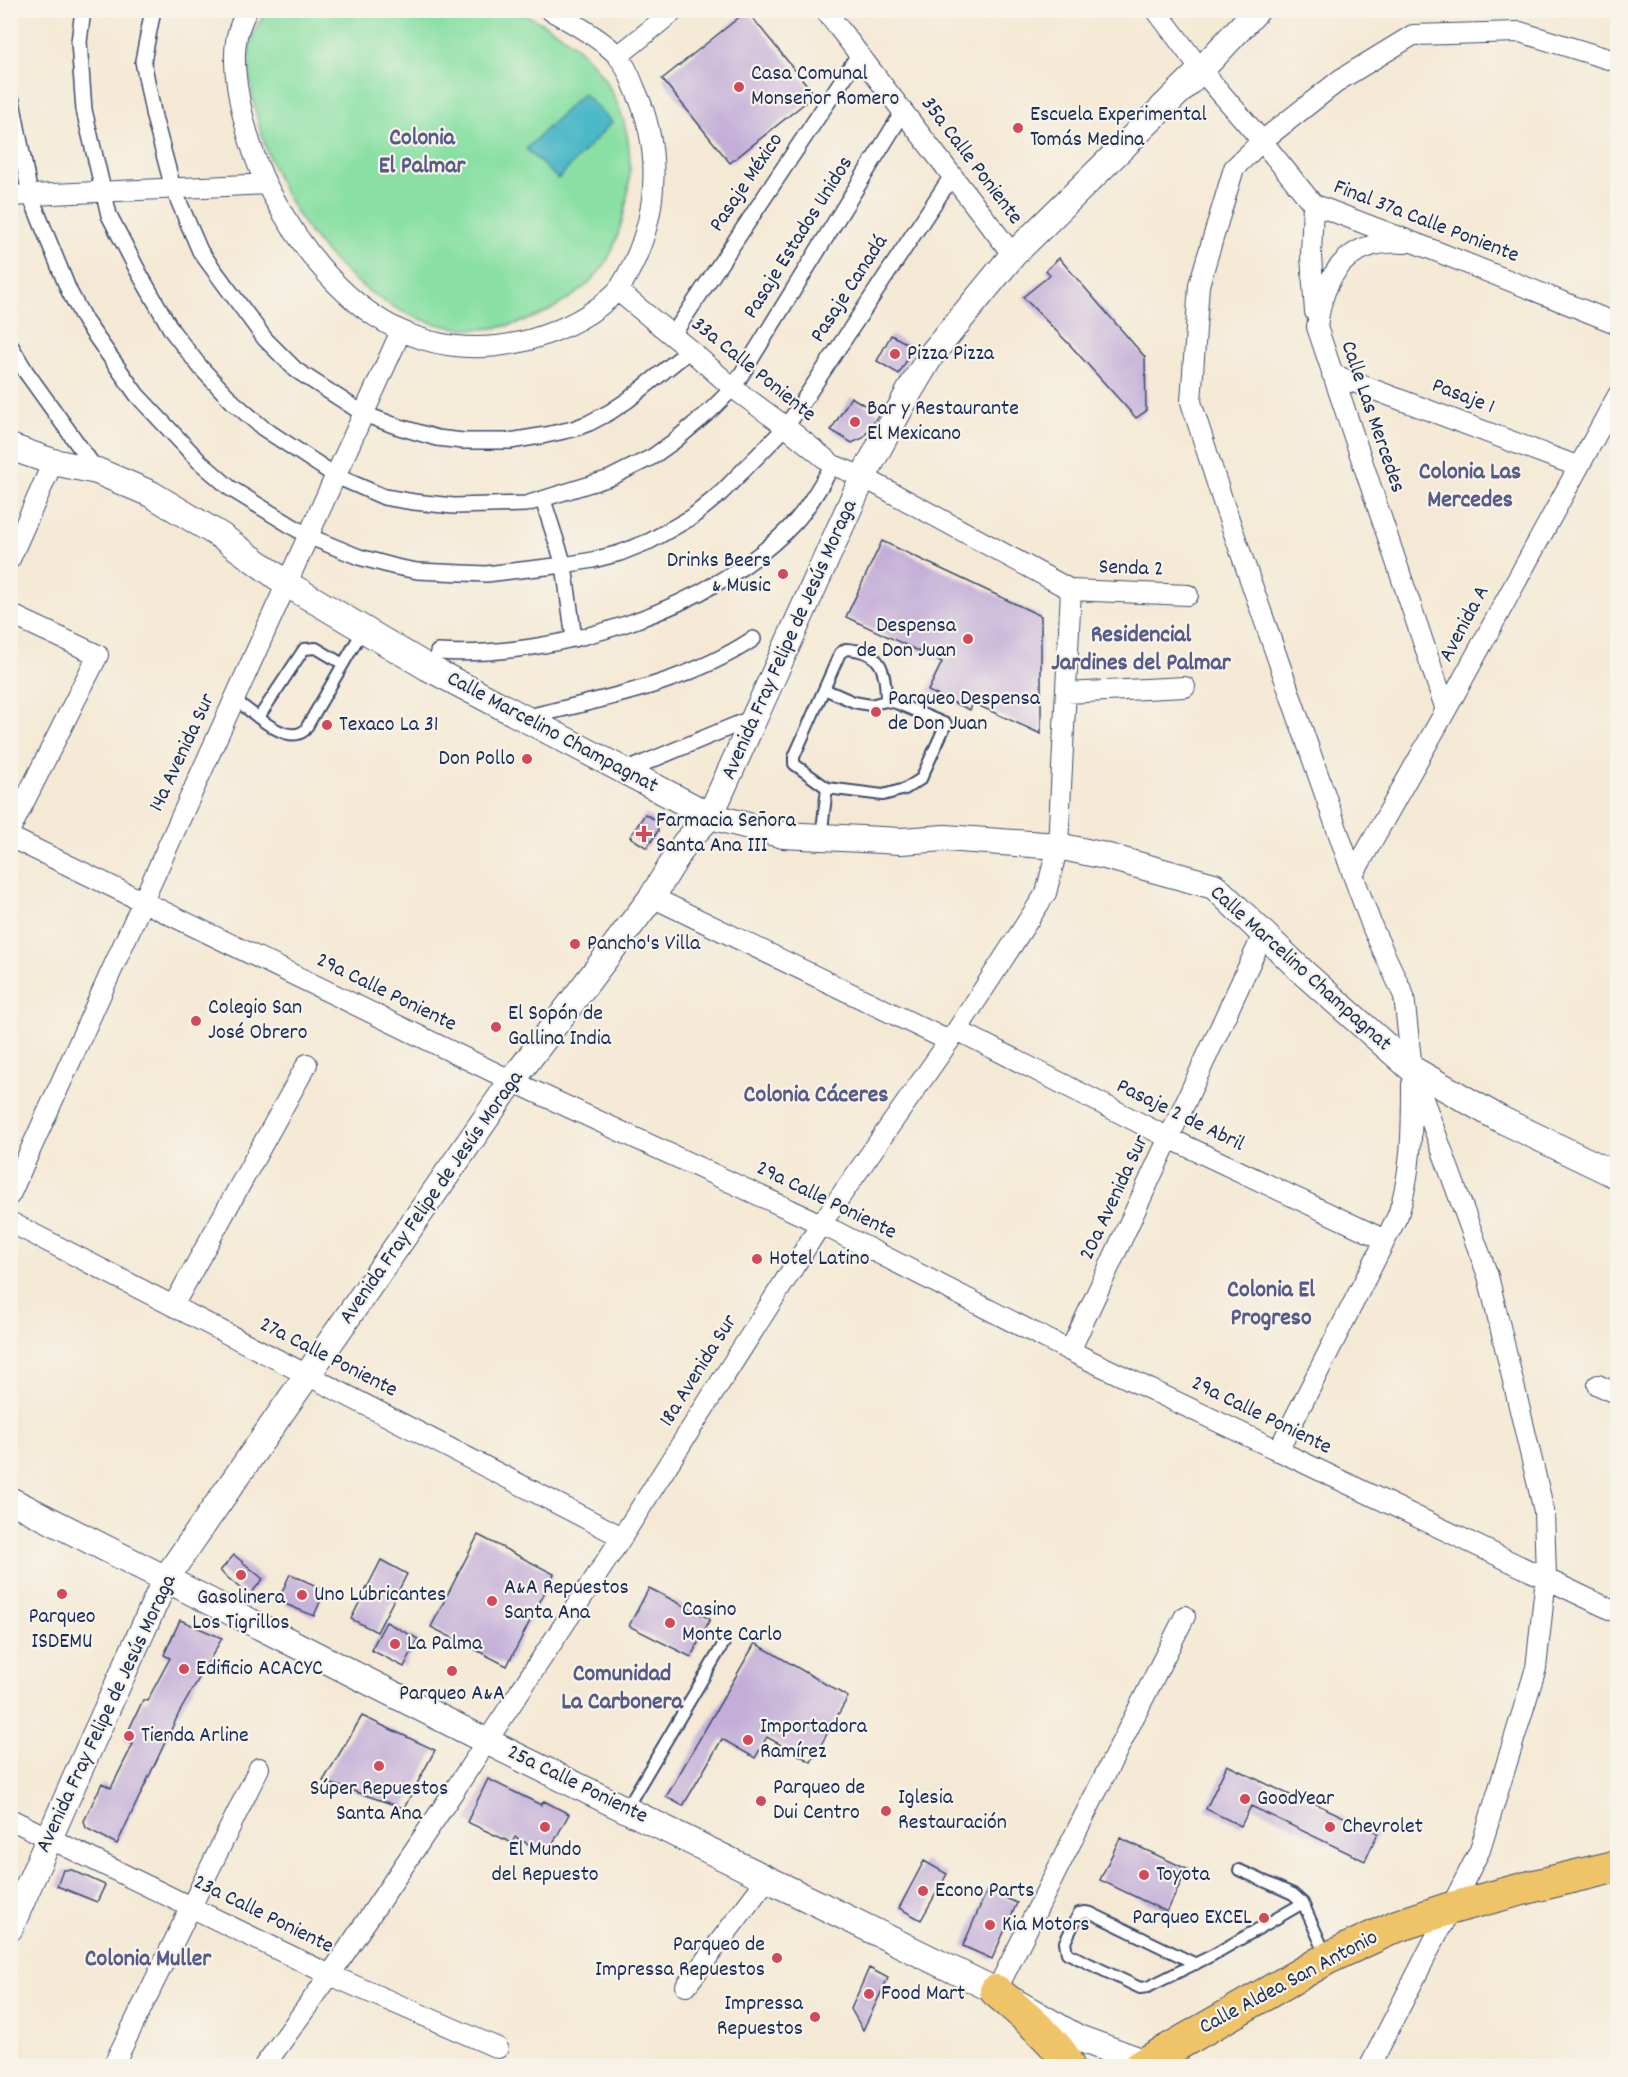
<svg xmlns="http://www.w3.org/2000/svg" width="1628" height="2077" viewBox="0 0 1628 2077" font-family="Dekko,sans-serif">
<rect width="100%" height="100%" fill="#f7f3e8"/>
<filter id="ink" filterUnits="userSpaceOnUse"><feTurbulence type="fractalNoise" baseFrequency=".0167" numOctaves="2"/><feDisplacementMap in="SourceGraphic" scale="12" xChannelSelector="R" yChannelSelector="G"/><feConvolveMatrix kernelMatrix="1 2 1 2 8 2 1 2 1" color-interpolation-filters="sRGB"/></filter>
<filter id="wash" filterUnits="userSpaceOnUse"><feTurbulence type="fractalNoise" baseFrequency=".008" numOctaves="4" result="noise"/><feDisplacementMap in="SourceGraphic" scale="24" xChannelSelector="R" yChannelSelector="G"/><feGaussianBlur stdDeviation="1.35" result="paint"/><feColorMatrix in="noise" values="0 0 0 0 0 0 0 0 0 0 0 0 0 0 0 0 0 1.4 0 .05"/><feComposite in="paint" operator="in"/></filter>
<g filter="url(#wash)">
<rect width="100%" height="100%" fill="#f4e9d4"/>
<path fill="#8ae0a4" stroke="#528881" stroke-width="1.5" d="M267,11h248c90,34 132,113 108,206 -6,21 -11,41 -26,57 -14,17 -35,30 -55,40 -110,51 -219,-37 -264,-135 -16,-36 -36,-102 -26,-141 2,-10 10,-19 15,-27z"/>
<path fill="#4bb7c7" stroke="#337392" stroke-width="1.5" d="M583,93l29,29 -54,57 -32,-30z"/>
<g id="blocks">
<path fill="#c3aed8" d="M747,11l68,84 -85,68 -68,-84z
M1059,258l86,99 1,54 -10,7 -66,-73 -47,-48 27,-22 -4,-5z
M891,335l23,12 -15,27 -22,-13z
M851,397l28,17 -16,24 -11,5 -21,-13z
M882,541l159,75v118l-68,-31 -3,7 -42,-19 14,-29 -96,-45z
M645,814l12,7 1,10 -11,17 -17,-11z
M478,1535l76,39 -47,92 -76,-39z
M234,1555l29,24 -14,17 -29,-25z
M381,1560l26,14 -30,58 -26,-13z
M290,1574l35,16 -11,26 -36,-15z
M649,1588l61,31 -19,38 -62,-31z
M180,1620l42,18 -43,75 -62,131 -31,-16 -2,-7 18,-38 9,5 22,-44 -9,-4 19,-40 4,1 23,-43 -6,-3z
M386,1622l32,17 -14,28 -33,-17z
M755,1643l93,54 -37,65 -44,-25 -12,21 -33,-19 -39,67 -17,-9z
M362,1716l73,34 -31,58 -81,-27z
M1227,1765l67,32 1,-3 83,39 -13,28 -114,-55 -10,20 -35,-17z
M488,1779l53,26 3,-4 25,13 -22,40 -32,-17 -3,6 -45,-21z
M1120,1838l67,31 -20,43 -67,-32z
M924,1861l23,13 -26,46 -22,-12z
M63,1870h9l33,15 -8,17 -40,-16z
M987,1890l30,13 -25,56 -29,-13z
M869,1968l19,10 -25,52 -12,-21z"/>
</g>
</g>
<g filter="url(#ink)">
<use href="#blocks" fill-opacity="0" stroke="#3c4b70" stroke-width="1.5"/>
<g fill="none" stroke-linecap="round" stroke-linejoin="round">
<g stroke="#3c4b70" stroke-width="14">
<path id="service" d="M824,689l30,13 16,3 16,-4 10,2 50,21 -25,55 -16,10 -22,6 -56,-7 -33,-24v-7l46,-104 6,-4c36,2 40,21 40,52
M234,699c16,11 53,48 71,31l58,-100
M259,717l45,-68 12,-1 27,16
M821,838l6,-50
M626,1809l98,-166
M1239,1870l54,24 10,9 23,52
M1196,1964l-105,-51 -6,-1 -6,1 -14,29 2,11 73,35 8,-1 65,-32 90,-52"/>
</g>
<g stroke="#3c4b70" stroke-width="18">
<path id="pedestrian" d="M83,10l-4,32 5,68 25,105 30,58 33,58 29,37 32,34 30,26 73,48 48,21 30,5 40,4 72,-2 84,-26 42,-21 21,-15 37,-31 23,-23 170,-276
M153,10l-10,51 11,56 19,71 27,63 65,88 31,31 68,44 32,12 41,12 26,3h47l36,-6 27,-6 16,-6 21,-11 18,-12 62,-50
M12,101l18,94 39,96 16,30 52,74 62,66 31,27 78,48 51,21 37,10 21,4 69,3 78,-9 29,-5 27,-7 30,-12 42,-24 29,-24 65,-66 166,-251
M672,336l187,-281
M10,345l16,27 71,99
M543,500l21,65 10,74
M438,652c118,7 275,-42 357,-130 15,-16 26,-38 38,-57
M524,718c77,-19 162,-34 229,-79
M625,771l132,-55"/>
</g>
<g stroke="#3c4b70" stroke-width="22">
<path id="minor" d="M247,10c-5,10 -10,21 -11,32 -6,41 15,115 35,151 54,99 135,179 258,147 31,-9 63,-24 87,-48 7,-7 12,-19 17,-28 26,-55 28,-119 2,-175 -4,-11 -10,-25 -18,-34 -15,-16 -47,-34 -67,-45
M825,10l188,245
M1156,10l45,60 61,71 51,63 115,44 190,76
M618,56l57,-46
M10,196l256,-12
M1313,204l-2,52 4,56
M1405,243c-57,-5 -82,32 -88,84l129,383
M1332,374l245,92
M10,559l43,-97
M1071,590l117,5
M10,614l88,41 -88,175
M1066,693l119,-6
M10,837l502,244 309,143 249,127 548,262
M1353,875l93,-165 172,-315
M652,897l297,144
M957,1030l212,108 216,102
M10,1195l391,-864
M10,1222l612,315
M173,1306l134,-242
M1070,1351l193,-416
M1598,1385l20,9
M1278,1451l120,-236c14,-43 14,-87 14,-131
M10,1819l320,156 168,73
M686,1986l81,-107
M996,1991l189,-375
M113,2066l146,-298
M264,2066l66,-91 106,-157 186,-281 199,-313 136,-194 89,-137 12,-47 13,-256 -208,-113 -30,-12 -47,-38 -53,-39 -43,-38 -72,-59
M1370,2066l110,-216 56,-182 10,-91 -2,-66 -56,-235 -76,-207 -8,-73 -31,-67 -20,-54 -130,-373 -32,-100 8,-117 35,-117 28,-27 79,-62 72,-44 107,-3 98,30"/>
</g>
<g stroke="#3c4b70" stroke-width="28">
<path id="tertiary" d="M10,447l43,15 44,9 54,23 70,42 66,48 140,83 283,149 73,19 118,6 44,-3 113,8 47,10 109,30 91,88 107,95 88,50 118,57
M10,1500l476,241 510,250 82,47 68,25
M10,1928l67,-153 89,-197 346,-497 140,-184 33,-54 25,-27 153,-339 46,-85 22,-37 82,-100 188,-185 56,-60"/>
</g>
<g stroke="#3c4b70" stroke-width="34">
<path id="primary" d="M996,1991c18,16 66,54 72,75
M1140,2066l188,-108 69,-32 51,-17 86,-23 84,-20"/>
</g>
<use href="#service" stroke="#fff" stroke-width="10"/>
<use href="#pedestrian" stroke="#fff" stroke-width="15"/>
<use href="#minor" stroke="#fff" stroke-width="20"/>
<use href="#tertiary" stroke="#fff" stroke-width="26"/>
<use href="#primary" stroke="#efc469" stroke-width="32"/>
</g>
</g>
<g fill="#d1495b" stroke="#f7f3e8" stroke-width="2">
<circle cx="739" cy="87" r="6"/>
<circle cx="1018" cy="128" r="6"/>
<circle cx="895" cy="354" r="6"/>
<circle cx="855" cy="422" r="6"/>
<circle cx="783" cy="574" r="6"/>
<circle cx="968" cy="639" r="6"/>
<circle cx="876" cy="712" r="6"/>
<circle cx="327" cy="725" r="6"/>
<circle cx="527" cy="759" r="6"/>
<path d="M641 825h6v6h6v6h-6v6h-6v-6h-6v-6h6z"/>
<circle cx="575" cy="944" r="6"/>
<circle cx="196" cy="1021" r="6"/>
<circle cx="496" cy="1027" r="6"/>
<circle cx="757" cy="1259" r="6"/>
<circle cx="241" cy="1575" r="6"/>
<circle cx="62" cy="1594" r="6"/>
<circle cx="302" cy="1595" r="6"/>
<circle cx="492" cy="1601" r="6"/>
<circle cx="670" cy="1623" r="6"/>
<circle cx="395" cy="1644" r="6"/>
<circle cx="184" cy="1669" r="6"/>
<circle cx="452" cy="1671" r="6"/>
<circle cx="129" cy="1736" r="6"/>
<circle cx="748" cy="1740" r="6"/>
<circle cx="379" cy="1766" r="6"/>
<circle cx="1245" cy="1799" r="6"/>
<circle cx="761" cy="1801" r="6"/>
<circle cx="886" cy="1811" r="6"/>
<circle cx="545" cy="1827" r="6"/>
<circle cx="1330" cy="1827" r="6"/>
<circle cx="1144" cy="1875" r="6"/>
<circle cx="923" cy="1891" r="6"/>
<circle cx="1264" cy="1918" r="6"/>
<circle cx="990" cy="1925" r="6"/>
<circle cx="777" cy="1958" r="6"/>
<circle cx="869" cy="1994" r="6"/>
<circle cx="815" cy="2017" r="6"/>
</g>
<g text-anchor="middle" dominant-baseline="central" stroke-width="4.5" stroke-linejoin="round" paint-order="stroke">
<g font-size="22" fill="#1b2f5e" stroke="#f7f3e8" text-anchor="start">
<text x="751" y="74">Casa Comunal<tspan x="751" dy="25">Monseñor Romero</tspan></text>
<text x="1030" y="115">Escuela Experimental<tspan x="1030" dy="25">Tomás Medina</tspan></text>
<text x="907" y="354">Pizza Pizza</text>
<text x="867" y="409">Bar y Restaurante<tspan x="867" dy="25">El Mexicano</tspan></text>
<text x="771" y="561" text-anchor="end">Drinks Beers<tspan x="771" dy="25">&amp; Music</tspan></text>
<text x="956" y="626" text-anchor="end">Despensa<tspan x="956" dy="25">de Don Juan</tspan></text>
<text x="888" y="699">Parqueo Despensa<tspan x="888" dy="25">de Don Juan</tspan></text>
<text x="339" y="725">Texaco La 31</text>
<text x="515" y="759" text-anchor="end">Don Pollo</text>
<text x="656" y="821">Farmacia Señora<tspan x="656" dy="25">Santa Ana III</tspan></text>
<text x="587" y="944">Pancho's Villa</text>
<text x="208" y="1008">Colegio San<tspan x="208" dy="25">José Obrero</tspan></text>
<text x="508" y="1014">El Sopón de<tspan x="508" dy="25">Gallina India</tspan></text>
<text x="769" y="1259">Hotel Latino</text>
<text x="504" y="1588">A&amp;A Repuestos<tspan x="504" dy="25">Santa Ana</tspan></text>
<text x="314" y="1595">Uno Lubricantes</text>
<text x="241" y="1598" text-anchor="middle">Gasolinera<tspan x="241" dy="25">Los Tigrillos</tspan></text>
<text x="682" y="1610">Casino<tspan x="682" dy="25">Monte Carlo</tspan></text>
<text x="62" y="1617" text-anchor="middle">Parqueo<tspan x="62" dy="25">ISDEMU</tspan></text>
<text x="407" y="1644">La Palma</text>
<text x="196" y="1669">Edificio ACACYC</text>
<text x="452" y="1694" text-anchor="middle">Parqueo A&amp;A</text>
<text x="760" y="1727">Importadora<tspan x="760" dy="25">Ramírez</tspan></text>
<text x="141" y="1736">Tienda Arline</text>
<text x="773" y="1788">Parqueo de<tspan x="773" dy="25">Dui Centro</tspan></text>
<text x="379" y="1789" text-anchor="middle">Súper Repuestos<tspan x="379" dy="25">Santa Ana</tspan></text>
<text x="898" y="1798">Iglesia<tspan x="898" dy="25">Restauración</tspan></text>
<text x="1257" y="1799">GoodYear</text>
<text x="1342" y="1827">Chevrolet</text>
<text x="545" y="1850" text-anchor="middle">El Mundo<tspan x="545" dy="25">del Repuesto</tspan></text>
<text x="1156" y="1875">Toyota</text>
<text x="935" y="1891">Econo Parts</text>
<text x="1252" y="1918" text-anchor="end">Parqueo EXCEL</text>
<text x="1002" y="1925">Kia Motors</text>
<text x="765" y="1945" text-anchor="end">Parqueo de<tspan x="765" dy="25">Impressa Repuestos</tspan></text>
<text x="881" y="1994">Food Mart</text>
<text x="803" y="2004" text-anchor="end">Impressa<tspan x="803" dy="25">Repuestos</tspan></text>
</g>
<g font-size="22" fill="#1b2f5e" stroke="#f7f3e8">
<text transform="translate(971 161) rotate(53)">35a Calle Poniente</text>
<text transform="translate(747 183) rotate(-56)">Pasaje México</text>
<text transform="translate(1426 222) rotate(21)">Final 37a Calle Poniente</text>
<text transform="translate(799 238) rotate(-58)">Pasaje Estados Unidos</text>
<text transform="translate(850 289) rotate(-57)">Pasaje Canadá</text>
<text transform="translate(753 370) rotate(39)">33a Calle Poniente</text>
<text transform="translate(1463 397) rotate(21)">Pasaje 1</text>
<text transform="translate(1372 417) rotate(71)">Calle Las Mercedes</text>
<text transform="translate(1131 569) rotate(2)">Senda 2</text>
<text transform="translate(1465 624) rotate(-62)">Avenida A</text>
<text transform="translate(790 640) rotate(-66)">Avenida Fray Felipe de Jesús Moraga</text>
<text transform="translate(552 733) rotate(28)">Calle Marcelino Champagnat</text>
<text transform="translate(183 753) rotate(-65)">14a Avenida Sur</text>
<text transform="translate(1300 969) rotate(42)">Calle Marcelino Champagnat</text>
<text transform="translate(386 993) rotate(26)">29a Calle Poniente</text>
<text transform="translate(1180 1116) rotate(26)">Pasaje 2 de Abril</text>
<text transform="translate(432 1198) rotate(-55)">Avenida Fray Felipe de Jesús Moraga</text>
<text transform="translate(1115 1198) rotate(-65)">20a Avenida Sur</text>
<text transform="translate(826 1201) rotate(26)">29a Calle Poniente</text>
<text transform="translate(328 1358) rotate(27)">27a Calle Poniente</text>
<text transform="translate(699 1371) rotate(-58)">18a Avenida Sur</text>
<text transform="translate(1261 1416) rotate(26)">29a Calle Poniente</text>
<text transform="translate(107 1714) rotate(-65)">Avenida Fray Felipe de Jesús Moraga</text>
<text transform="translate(577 1785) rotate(26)">25a Calle Poniente</text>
<text transform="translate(263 1915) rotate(26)">23a Calle Poniente</text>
<text transform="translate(1289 1983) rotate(-28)">Calle Aldea San Antonio</text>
</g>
<g font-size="24" font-weight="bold" fill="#565b89" stroke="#f7f3e8">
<text x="422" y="139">Colonia<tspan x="422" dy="28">El Palmar</tspan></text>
<text x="1470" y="473">Colonia Las<tspan x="1470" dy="28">Mercedes</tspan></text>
<text x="1141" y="636">Residencial<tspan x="1141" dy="28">Jardines del Palmar</tspan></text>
<text x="816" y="1096">Colonia Cáceres</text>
<text x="1271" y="1291">Colonia El<tspan x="1271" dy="28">Progreso</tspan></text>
<text x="622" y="1675">Comunidad<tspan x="622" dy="28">La Carbonera</tspan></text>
<text x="148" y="1960">Colonia Muller</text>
</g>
</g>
<rect width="1628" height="2077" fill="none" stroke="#f7f3e8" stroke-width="36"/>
</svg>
